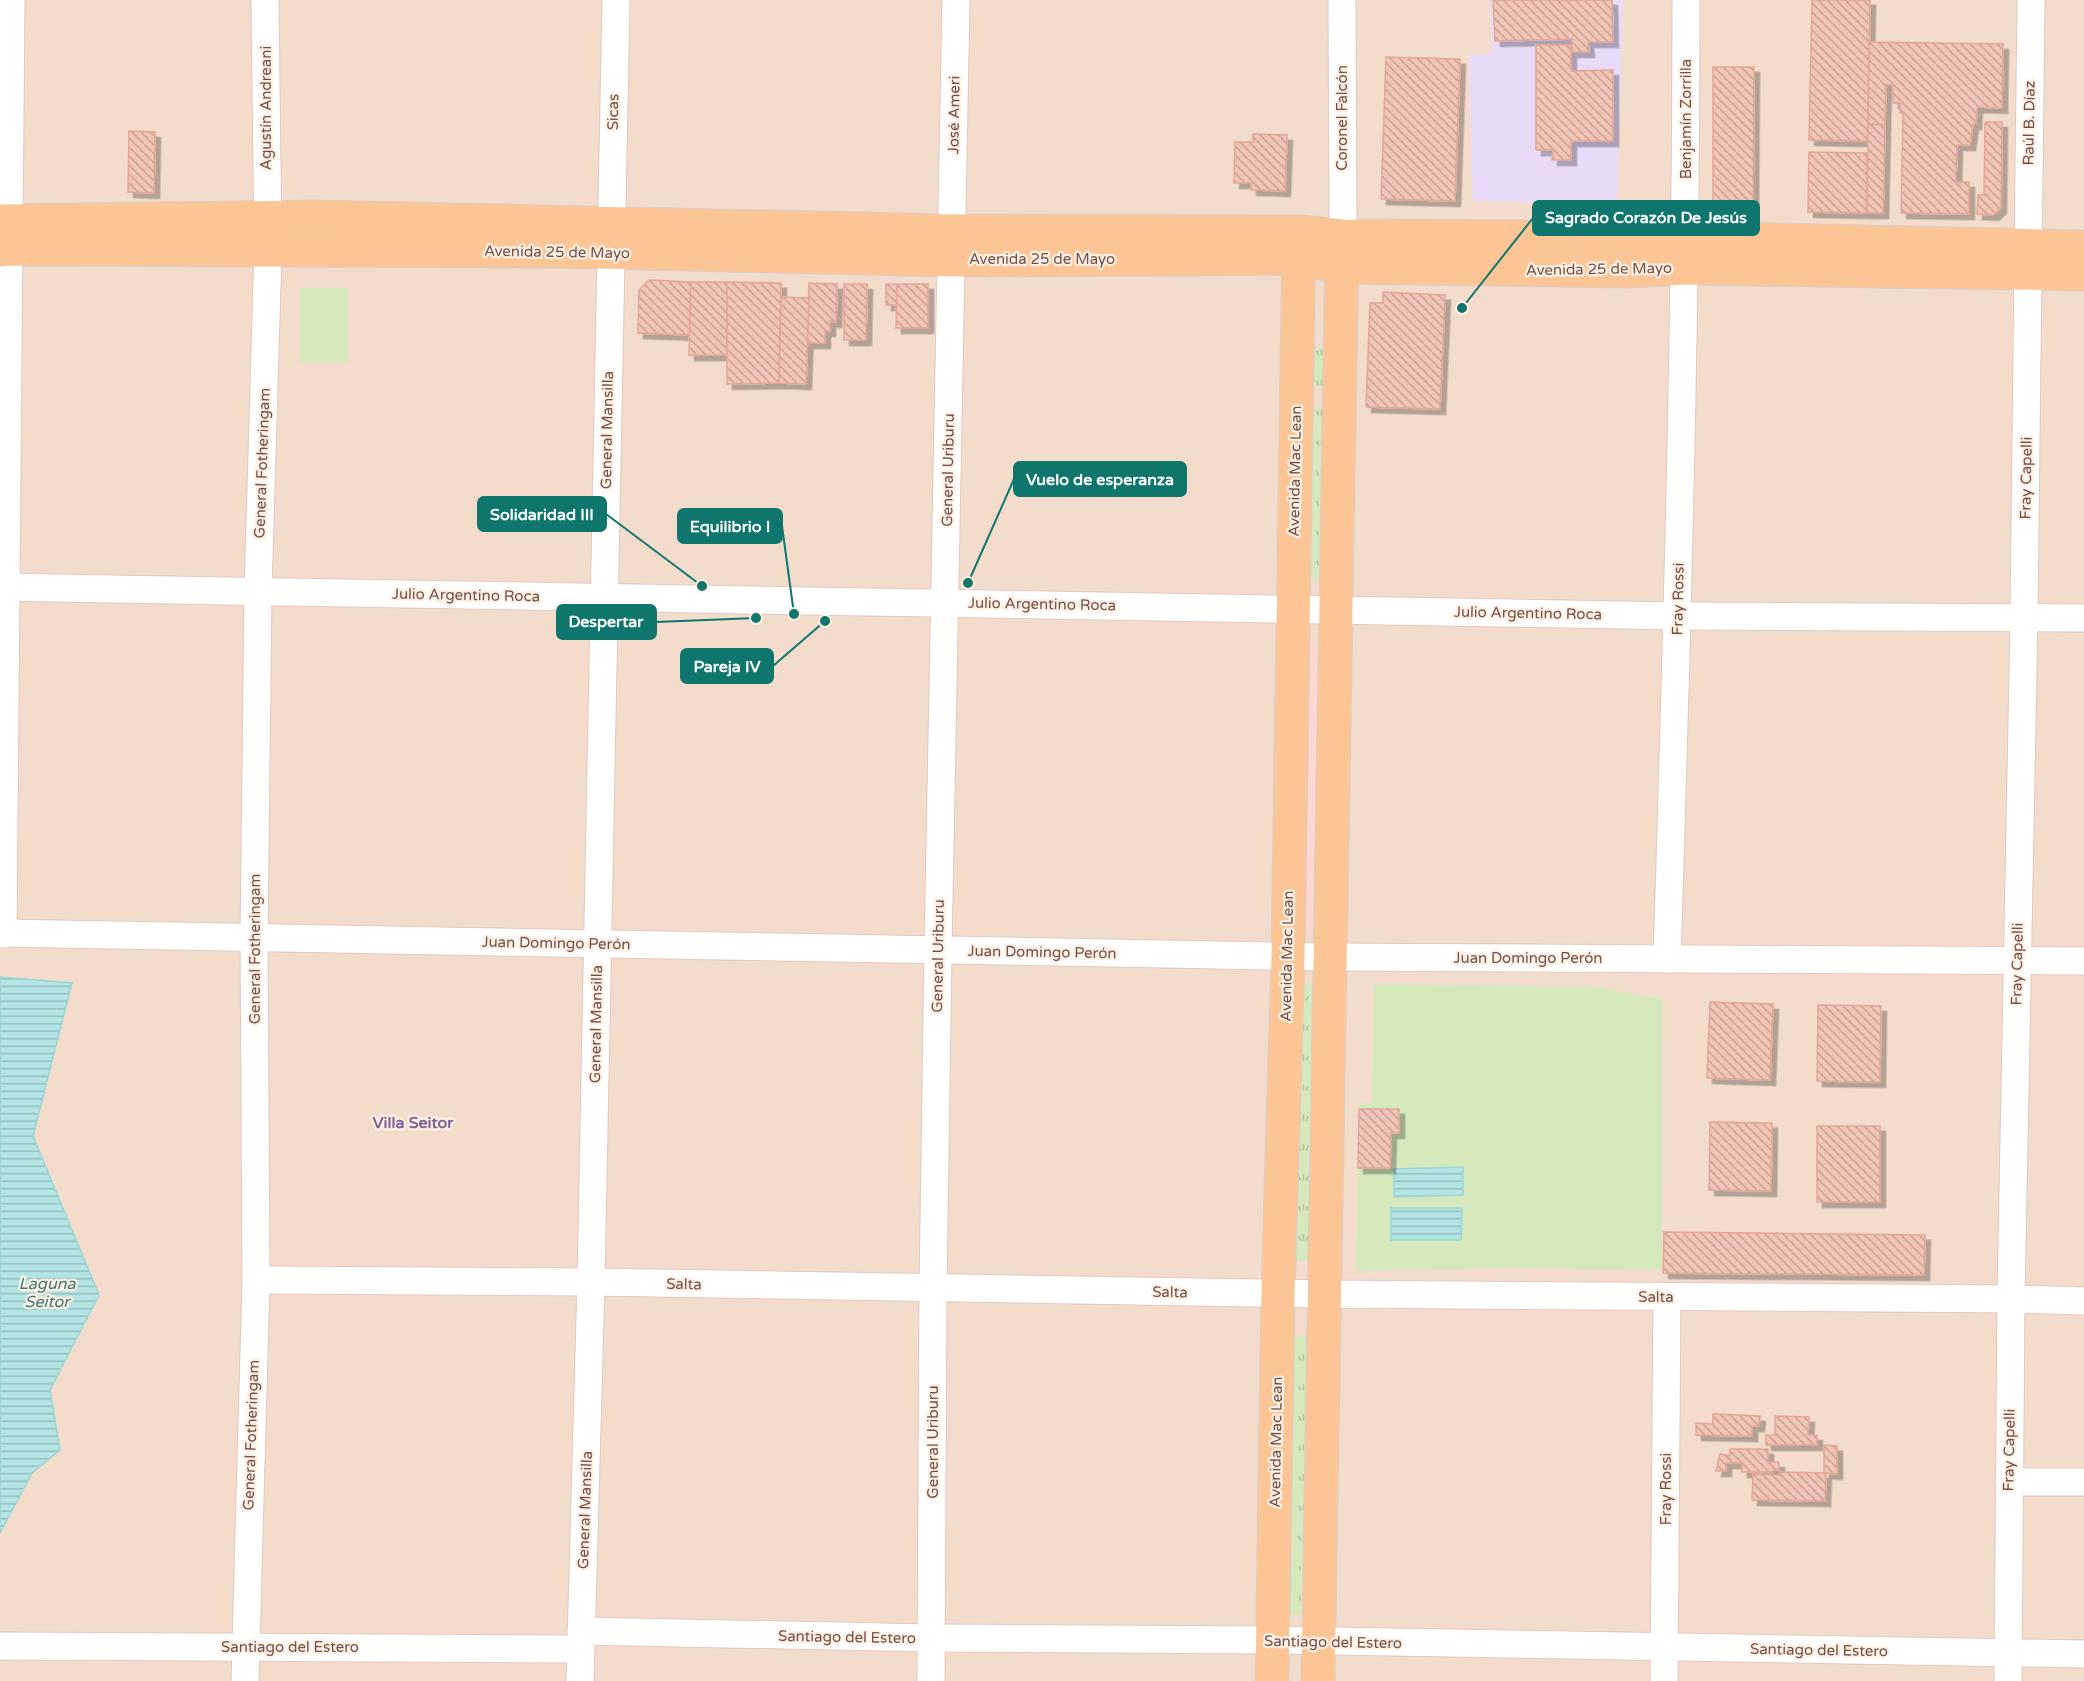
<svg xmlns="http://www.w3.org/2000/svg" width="2084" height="1681" font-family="'Varela Round',sans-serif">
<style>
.residential{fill:#f4dccd}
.commercial{fill:#fdd7d1}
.education{fill:#e9dbf8}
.grass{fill:url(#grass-tufts)}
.park{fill:#d6e9bd}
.water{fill:url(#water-rules);stroke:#99d7d6;stroke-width:1.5}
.building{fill:url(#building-back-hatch);stroke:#e4a796;stroke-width:1.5;filter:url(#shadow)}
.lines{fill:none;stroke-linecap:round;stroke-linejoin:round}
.minor-casing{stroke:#e2c8be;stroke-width:29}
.major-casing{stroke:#d8cecb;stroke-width:35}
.minor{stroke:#fff;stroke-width:27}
.major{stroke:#fcc595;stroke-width:33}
.labels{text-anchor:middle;stroke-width:4.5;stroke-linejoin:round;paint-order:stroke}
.street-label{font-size:15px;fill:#724f47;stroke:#fff0e4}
.neighbourhood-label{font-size:16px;font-weight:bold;fill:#7c6296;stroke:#fff0e4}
.water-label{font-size:16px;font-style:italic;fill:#3b7878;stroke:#fff0e4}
.leader{fill:none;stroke:#0f766e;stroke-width:2}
.callout-dot{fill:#0f766e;stroke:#fff0e4;stroke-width:2}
.callout{fill:#0f766e;stroke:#0f766e;stroke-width:2}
.callout-label{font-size:16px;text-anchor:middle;font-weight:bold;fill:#fff}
</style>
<defs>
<pattern id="grass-tufts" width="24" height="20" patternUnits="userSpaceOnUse" patternTransform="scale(1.5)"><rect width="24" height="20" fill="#d6e9bd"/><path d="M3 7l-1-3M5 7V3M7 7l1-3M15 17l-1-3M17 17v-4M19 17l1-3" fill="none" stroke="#b2bf9b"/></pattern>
<pattern id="water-rules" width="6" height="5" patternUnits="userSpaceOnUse" patternTransform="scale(1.5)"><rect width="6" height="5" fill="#b3e5e4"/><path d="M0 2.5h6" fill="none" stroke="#96bcbb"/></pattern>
<pattern id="building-back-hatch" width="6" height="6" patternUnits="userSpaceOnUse" patternTransform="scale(1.5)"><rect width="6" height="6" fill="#f2c4b6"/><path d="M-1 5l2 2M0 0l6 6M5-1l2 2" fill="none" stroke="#c8a296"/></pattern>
<filter id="shadow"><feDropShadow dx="5.5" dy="5.5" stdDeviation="0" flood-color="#0004"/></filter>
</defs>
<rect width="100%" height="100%" fill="#fcecde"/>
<rect class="residential" x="0" y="0" width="2084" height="1681"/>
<polygon class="commercial" points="1302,646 1328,646 1323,930 1297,929"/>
<polygon class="education" points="1491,0 1623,0 1617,204 1473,201 1469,55 1492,54"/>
<g class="grass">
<polygon points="1323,348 1330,354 1329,380 1321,386 1309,386 1311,349"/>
<polygon points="1309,408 1323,408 1321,580 1306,578"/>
<polygon points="1295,984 1319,984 1316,1262 1292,1261"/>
<polygon points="1288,1336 1312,1336 1309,1614 1285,1614"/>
</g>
<g class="park">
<rect x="300" y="288" width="48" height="74"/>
<polygon points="1374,984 1588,986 1663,999 1662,1270 1510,1268 1356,1271 1359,1103 1372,1103"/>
</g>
<g class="water">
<polygon points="0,977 72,983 33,1136 99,1295 50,1390 60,1450 32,1473 0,1533"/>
<polygon points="1463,1167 1463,1195 1394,1197 1394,1169"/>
<polygon points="1391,1208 1462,1208 1461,1240 1391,1240"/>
</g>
<g class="building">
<polygon points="1493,0 1612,0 1613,42 1588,42 1589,52 1572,52 1572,39 1495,41"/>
<polygon points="1812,0 1870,0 1868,141 1809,140"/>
<polygon points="1869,42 2003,44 2002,108 1977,107 1976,124 1973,124 1970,145 1957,145 1956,182 1969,182 1969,214 1901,213 1903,113 1900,113 1900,103 1893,103 1893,85 1886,85 1885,125 1868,124"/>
<polygon points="1536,45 1571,45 1571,71 1613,70 1613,141 1571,141 1571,160 1552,160 1553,150 1536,150"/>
<polygon points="1386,57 1460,59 1455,201 1381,199"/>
<polygon points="1713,67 1754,67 1753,212 1713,211"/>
<polygon points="1985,122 2002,122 2001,208 1993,215 1977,214 1978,195 1984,195"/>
<polygon points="1868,124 1885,125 1883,213 1867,213"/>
<polygon points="129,131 155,132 154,193 128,192"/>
<polygon points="1253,134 1287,135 1285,191 1251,190 1251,183 1234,183 1235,142 1253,142"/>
<polygon points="1809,152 1867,153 1867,213 1808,212"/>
<polygon points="649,280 691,282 690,335 638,333 639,290"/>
<polygon points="691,282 727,282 727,355 689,355"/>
<polygon points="727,282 781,283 779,383 727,384"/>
<polygon points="809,283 837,284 836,322 830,321 830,331 825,331 825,343 807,343"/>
<polygon points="844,284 867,284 866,340 844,340"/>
<rect x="886" y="284" width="11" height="21"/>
<polygon points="897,284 928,284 928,328 896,328"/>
<polygon points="1383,292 1445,295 1440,409 1366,407 1370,303 1383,303"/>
<polygon points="781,297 809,298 806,384 779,383"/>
<polygon points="1710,1002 1773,1004 1770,1080 1707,1078"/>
<polygon points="1818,1005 1881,1006 1880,1082 1817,1081"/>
<polygon points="1359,1109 1399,1109 1399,1133 1391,1133 1390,1168 1358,1168"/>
<polygon points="1710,1122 1772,1123 1771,1191 1709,1190"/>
<rect x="1817" y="1126" width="63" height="76"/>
<polygon points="1664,1232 1925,1235 1924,1275 1663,1273"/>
<polygon points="1713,1414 1760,1416 1759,1426 1752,1426 1752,1436 1696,1435 1696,1423 1713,1424"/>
<polygon points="1775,1416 1809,1417 1808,1435 1817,1435 1817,1445 1766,1445 1766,1435 1775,1435"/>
<polygon points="1824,1445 1837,1446 1837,1474 1824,1473"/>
<polygon points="1730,1449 1768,1449 1768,1462 1779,1462 1779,1470 1773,1470 1773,1472 1742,1472 1742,1463 1726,1463 1726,1471 1716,1471 1720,1454 1730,1456"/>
<polygon points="1780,1472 1826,1473 1825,1501 1752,1500 1753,1474 1780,1475"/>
</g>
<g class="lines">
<defs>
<g id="minor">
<polyline points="1342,0 1343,236"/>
<polyline points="0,587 1678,616 2084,618"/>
<polyline points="0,933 1331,957 2084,961"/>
<path d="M 3,934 C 5,622 11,311 11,0"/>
<path d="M 1667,959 C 1677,639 1686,320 1686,0"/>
<polyline points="256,1280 591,1282 1324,1294 2011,1299 2084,1301"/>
<polyline points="2009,1482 2084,1482"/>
<polyline points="581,1631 932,1638 1273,1640 2084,1654"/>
<polyline points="0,1646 580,1649"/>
<polyline points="245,1681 256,1280 254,938 258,591 268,250 265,0"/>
<polyline points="580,1681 591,1282 616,0"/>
<polyline points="931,1681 933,1289 938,950 956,0"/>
<polyline points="1664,1681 1667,1297"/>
<polyline points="2008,1681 2011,1299 2024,617 2031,0"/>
</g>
<g id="major">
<polyline points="0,221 312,217 952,231 1299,232 1343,236 1686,238 2084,247"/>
<polyline points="0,250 11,249 554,251 952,260 1298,258 1342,267 1629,271 1685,268 2084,274"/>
<polyline points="1272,1681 1278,1293 1288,956 1299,237"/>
<polyline points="1318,1681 1342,246"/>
</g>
</defs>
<use href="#minor" class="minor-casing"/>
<use href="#major" class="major-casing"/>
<use href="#minor" class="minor"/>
<use href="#major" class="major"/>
</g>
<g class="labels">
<g class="street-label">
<text transform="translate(266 108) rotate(-90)" y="5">Agustín Andreani</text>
<text transform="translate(613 112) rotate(-89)" y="5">Sicas</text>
<text transform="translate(954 115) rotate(-89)" y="5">José Ameri</text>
<text transform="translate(1342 118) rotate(-90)" y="5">Coronel Falcón</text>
<text transform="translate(1686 119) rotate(-90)" y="5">Benjamín Zorrilla</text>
<text transform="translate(2029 123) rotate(-89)" y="5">Raúl B. Díaz</text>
<text transform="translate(557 252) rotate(1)" y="5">Avenida 25 de Mayo</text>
<text x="1042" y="264">Avenida 25 de Mayo</text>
<text transform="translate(1599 269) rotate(-1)" y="5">Avenida 25 de Mayo</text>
<text transform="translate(607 430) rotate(-89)" y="5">General Mansilla</text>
<text transform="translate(262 463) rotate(-88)" y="5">General Fotheringam</text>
<text transform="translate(948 470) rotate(-89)" y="5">General Uriburu</text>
<text transform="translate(1295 471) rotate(-89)" y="5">Avenida Mac Lean</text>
<text transform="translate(2026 478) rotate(-89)" y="5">Fray Capelli</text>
<text transform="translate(466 595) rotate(1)" y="5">Julio Argentino Roca</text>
<text transform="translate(1678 599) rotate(-89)" y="5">Fray Rossi</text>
<text transform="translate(1042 604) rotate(1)" y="5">Julio Argentino Roca</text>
<text transform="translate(1528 613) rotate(1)" y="5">Julio Argentino Roca</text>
<text transform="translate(556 943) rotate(1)" y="5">Juan Domingo Perón</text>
<text transform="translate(255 949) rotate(-90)" y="5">General Fotheringam</text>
<text transform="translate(1042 952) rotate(1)" y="5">Juan Domingo Perón</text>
<text transform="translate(938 956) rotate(-89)" y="5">General Uriburu</text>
<text transform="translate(1287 956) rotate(-89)" y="5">Avenida Mac Lean</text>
<text x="1528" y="963">Juan Domingo Perón</text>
<text transform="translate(2017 964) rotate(-89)" y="5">Fray Capelli</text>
<text transform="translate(596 1024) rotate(-89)" y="5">General Mansilla</text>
<text transform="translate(684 1284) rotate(1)" y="5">Salta</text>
<text transform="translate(1170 1292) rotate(1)" y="5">Salta</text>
<text x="1656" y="1302">Salta</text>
<text transform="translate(251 1435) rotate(-88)" y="5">General Fotheringam</text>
<text transform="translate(933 1442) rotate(-90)" y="5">General Uriburu</text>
<text transform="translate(1276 1442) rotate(-89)" y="5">Avenida Mac Lean</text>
<text transform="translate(2009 1450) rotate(-89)" y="5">Fray Capelli</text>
<text transform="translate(1666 1489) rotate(-90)" y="5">Fray Rossi</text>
<text transform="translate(585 1510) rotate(-88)" y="5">General Mansilla</text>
<text transform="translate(847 1637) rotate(1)" y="5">Santiago del Estero</text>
<text transform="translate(1333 1642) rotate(1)" y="5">Santiago del Estero</text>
<text x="290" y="1652">Santiago del Estero</text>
<text transform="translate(1819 1650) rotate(1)" y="5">Santiago del Estero</text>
</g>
<g class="neighbourhood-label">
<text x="413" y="1128">Villa Seitor</text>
</g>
<g class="water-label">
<text x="47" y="1289">Laguna<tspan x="47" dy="18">Seitor</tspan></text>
</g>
</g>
<path class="leader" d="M1462 308L1533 218M968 583L1014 479M702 586L606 514M794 614L782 526M756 618L656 622M825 621L773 666"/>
<g class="callout-dot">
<circle cx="1462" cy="308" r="6"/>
<circle cx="968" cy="583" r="6"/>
<circle cx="702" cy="586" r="6"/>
<circle cx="794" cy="614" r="6"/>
<circle cx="756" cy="618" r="6"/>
<circle cx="825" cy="621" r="6"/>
</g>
<g class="callout">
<rect x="1533" y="201" width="226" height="34" rx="6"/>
<rect x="1014" y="462" width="172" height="34" rx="6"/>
<rect x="478" y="497" width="128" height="34" rx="6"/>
<rect x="678" y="509" width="104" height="34" rx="6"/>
<rect x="557" y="605" width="99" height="34" rx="6"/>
<rect x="681" y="649" width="92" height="34" rx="6"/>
</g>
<g class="callout-label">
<text x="1646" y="223">Sagrado Corazón De Jesús</text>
<text x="1100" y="485">Vuelo de esperanza</text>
<text x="542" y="520">Solidaridad III</text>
<text x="730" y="532">Equilibrio I</text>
<text x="606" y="627">Despertar</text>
<text x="727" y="672">Pareja IV</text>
</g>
</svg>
